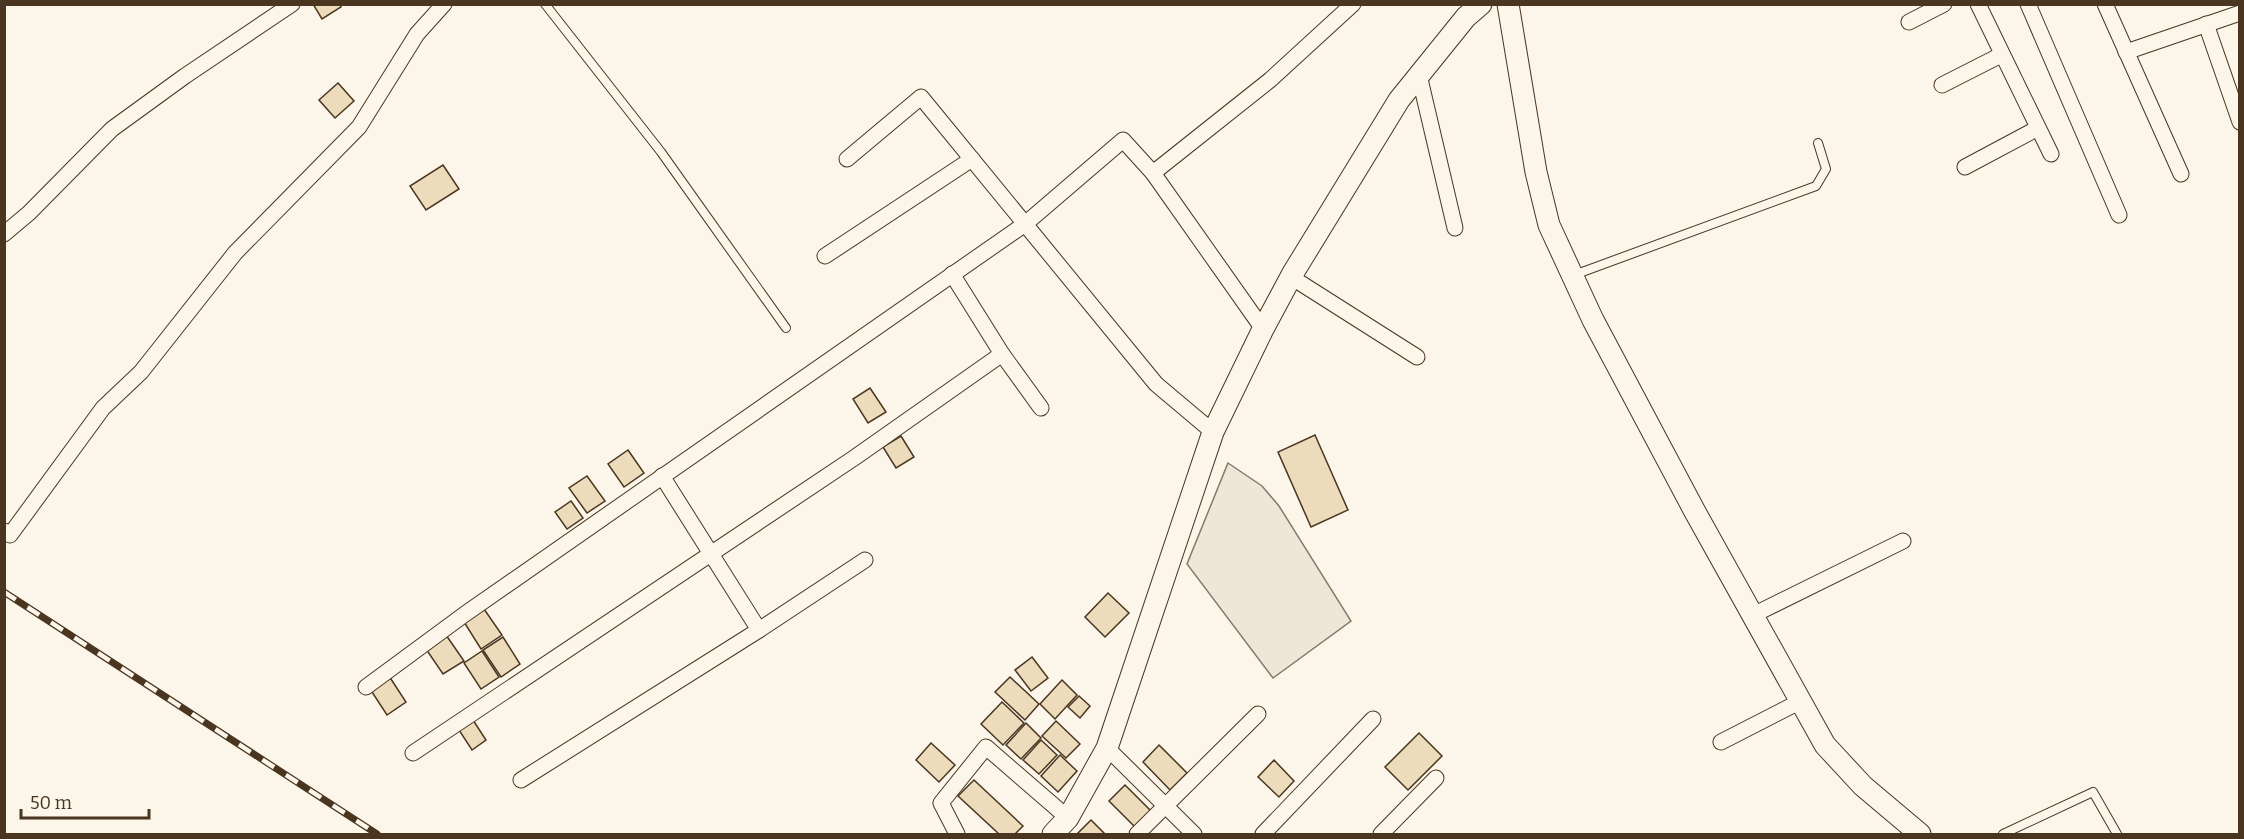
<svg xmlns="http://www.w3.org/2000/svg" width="2244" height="839" font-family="Bitter,serif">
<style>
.green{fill:#ede6d9;stroke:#887966;stroke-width:1.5}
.building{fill:#ecdcbc;stroke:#4a3520;stroke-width:1.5}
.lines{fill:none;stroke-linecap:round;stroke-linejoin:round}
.lane-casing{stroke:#4a3520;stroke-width:10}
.street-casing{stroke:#4a3520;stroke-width:17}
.secondary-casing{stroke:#4a3520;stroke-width:23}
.lane{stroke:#fbf6e9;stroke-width:8}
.street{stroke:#fbf6e9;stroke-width:15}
.secondary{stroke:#fbf6e9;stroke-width:21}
.rail-casing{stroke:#4a3520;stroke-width:7}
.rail{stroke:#fbf6e9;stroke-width:4.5;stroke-dasharray:14;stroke-linecap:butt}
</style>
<rect width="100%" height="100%" fill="#fbf6e9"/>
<polygon class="green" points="1228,463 1262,486 1279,506 1351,621 1273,678 1187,564"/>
<g class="building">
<polygon points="313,4 340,4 341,7 322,19"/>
<polygon points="338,83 354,101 335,118 319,100"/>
<polygon points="443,165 459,189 426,210 410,186"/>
<polygon points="870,388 886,412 868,423 853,399"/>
<polygon points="1315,435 1348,510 1311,527 1278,452"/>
<polygon points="901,436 914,457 896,468 883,447"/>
<polygon points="628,450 644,473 624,487 608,464"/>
<polygon points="587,476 605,501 587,513 569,488"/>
<polygon points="571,501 583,518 567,529 555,512"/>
<polygon points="1108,593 1129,613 1105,637 1085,617"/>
<polygon points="484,609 502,635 481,649 464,622"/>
<polygon points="446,635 464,661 443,674 426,649"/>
<polygon points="503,637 520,664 501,677 483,650"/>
<polygon points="482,651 499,677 481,689 464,663"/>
<polygon points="1032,657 1048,678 1031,691 1015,670"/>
<polygon points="389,676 406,702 387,715 370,689"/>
<polygon points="1010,677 1039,704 1025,720 995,692"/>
<polygon points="1062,680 1077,695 1055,719 1040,704"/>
<polygon points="1079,696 1090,706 1080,718 1068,707"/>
<polygon points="1002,702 1024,723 1003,745 981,724"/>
<polygon points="473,720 486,740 472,750 459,730"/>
<polygon points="1056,721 1080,744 1066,758 1042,736"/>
<polygon points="1026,723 1041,738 1021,759 1006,745"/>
<polygon points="1419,733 1442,756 1408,790 1385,767"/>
<polygon points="1041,740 1057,755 1039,774 1023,760"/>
<polygon points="931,743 955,765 939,782 916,760"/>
<polygon points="1159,745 1187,773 1170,790 1143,762"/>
<polygon points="1060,755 1077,771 1058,792 1041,776"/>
<polygon points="1274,760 1294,781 1279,797 1258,777"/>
<polygon points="974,780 1023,826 1015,834 999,834 958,796"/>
<polygon points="1125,785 1151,811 1135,827 1109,801"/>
<polygon points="1091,820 1105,834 1077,834"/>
</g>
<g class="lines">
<defs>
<g id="lane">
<polyline points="545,4 661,152 786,328"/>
<polyline points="1574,275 1816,186 1826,169 1818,143"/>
<polyline points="2003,834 2093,792 2117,834"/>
</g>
<g id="street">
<polyline points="1978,4 2051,154"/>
<polyline points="2028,4 2119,215"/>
<polyline points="2105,4 2181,174"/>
<polyline points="1909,22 1944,4"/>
<polyline points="2206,24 2240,122"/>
<polyline points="2126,52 2240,13"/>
<polyline points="1419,75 1455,228"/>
<polyline points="1942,85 2001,55"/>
<polyline points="1965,167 2038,128"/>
<polyline points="1153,173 1263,329"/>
<polyline points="4,234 29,213 112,129 185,76 292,4"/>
<polyline points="825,256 972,159"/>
<polyline points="952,274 1002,354 1041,408"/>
<polyline points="1291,277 1417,357"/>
<polyline points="1213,432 1156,384 1025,224 1123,140 1153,173 1270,80 1353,4"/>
<polyline points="4,531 10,535 103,408 141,372 235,253 359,127 417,34 444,4"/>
<polyline points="1753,615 1903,541"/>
<polyline points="759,630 865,560"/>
<polyline points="366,687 465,614 1025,224 921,97 847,159"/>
<polyline points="1721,742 1801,701"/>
<polyline points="1107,748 1194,834"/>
<polyline points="413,753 854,458 1002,354"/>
<polyline points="521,780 759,630 662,476"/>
<polyline points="957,834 941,803 986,747 1068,818"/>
<polyline points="1137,834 1258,714"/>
<polyline points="1263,834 1373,719"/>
<polyline points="1381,834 1436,778"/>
</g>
<g id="secondary">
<polyline points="1508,4 1536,172 1549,225 1593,320 1694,510 1825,745 1863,786 1920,834"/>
<polyline points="1053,834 1068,818 1107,748 1213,432 1263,329 1293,273 1399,100 1466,17 1481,4"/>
</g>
</defs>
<use href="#lane" class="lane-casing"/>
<use href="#street" class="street-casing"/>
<use href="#secondary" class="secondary-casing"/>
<use href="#lane" class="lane"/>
<use href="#street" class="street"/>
<use href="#secondary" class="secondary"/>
<defs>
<polyline id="rail" points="4,592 377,834"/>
</defs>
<use href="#rail" class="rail-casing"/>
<use href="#rail" class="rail"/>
</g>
<rect width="2244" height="839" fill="none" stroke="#4a3520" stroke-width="12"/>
<path d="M21 809v9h128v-9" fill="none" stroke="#4a3520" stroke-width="3"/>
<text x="30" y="809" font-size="18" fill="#4a3520" stroke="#fbf6e9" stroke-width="4.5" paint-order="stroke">50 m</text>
</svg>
